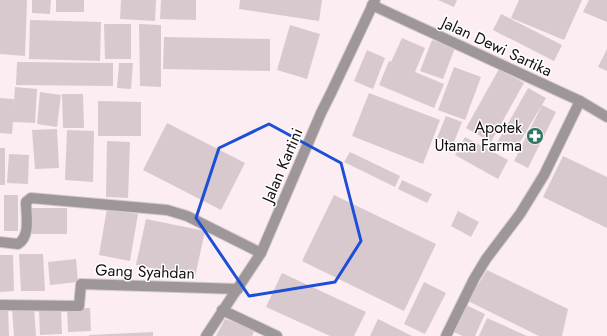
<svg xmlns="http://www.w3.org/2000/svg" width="607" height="336" font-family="Jost,sans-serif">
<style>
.building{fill:#d7c9ce}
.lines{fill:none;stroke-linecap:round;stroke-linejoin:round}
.minor-casing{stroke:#d7cace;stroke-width:12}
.minor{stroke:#9d9799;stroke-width:10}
.marked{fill:none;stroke:#1d4ed8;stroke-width:3;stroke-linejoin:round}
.labels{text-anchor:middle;stroke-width:3;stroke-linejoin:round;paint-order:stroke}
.street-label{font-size:16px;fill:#151112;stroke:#fff}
.poi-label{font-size:16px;fill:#151112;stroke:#fff;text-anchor:end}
</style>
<rect width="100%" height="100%" fill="#fcedf2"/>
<g class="building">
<polygon points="0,0 27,0 25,56 0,54"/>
<polygon points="32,0 51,0 50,14 32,13"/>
<rect x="56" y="0" width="28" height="12"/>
<polygon points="121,0 156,0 155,21 120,19"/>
<polygon points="161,0 196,0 196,20 160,19"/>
<polygon points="240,0 322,0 319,21 239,9"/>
<polygon points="438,0 457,0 454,7"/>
<polygon points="519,0 582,0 564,40 511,18"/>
<polygon points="589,0 607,0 607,22 583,12"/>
<polygon points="501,14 562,45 554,61 493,30"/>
<polygon points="30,20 101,22 100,61 29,59"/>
<polygon points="104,24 131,24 131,59 105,59"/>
<polygon points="139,24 161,25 161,87 140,86"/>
<polygon points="290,25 320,34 307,79 277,70"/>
<polygon points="164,37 270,39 270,71 163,69"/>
<polygon points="402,38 425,48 415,72 444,84 434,108 379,85 389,61 391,62"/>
<polygon points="432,40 455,48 443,79 420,71"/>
<polygon points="607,49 607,71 598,67"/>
<polygon points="367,50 385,58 373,89 354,81"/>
<polygon points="17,62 113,63 113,86 16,85"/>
<polygon points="119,63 133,63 131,89 117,88"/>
<polygon points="454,67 481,77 465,120 438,110"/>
<polygon points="499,69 524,83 491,142 466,128"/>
<polygon points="15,87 37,89 35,123 13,122 12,134 0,133 0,98 14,99 13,115"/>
<polygon points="528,88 546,98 514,152 497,143"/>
<polygon points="40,92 61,95 57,127 37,124"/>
<polygon points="369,93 440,120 423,164 352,136"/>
<polygon points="62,94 83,94 84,128 63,128"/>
<polygon points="98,101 141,102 141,136 98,136"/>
<polygon points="542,105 556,112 528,168 514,161"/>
<polygon points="446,116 462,122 453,144 437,138"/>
<polygon points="167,123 245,163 221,210 143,170"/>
<polygon points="57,129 59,168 35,169 32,130"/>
<polygon points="67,130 94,131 93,182 65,180"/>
<polygon points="465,137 508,160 498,179 455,155"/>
<polygon points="107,141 130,142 128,198 106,197"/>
<rect x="0" y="148" width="5" height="37"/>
<polygon points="350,152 400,176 395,187 344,162"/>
<polygon points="9,154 29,155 28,184 7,183"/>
<polygon points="563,156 607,177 607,228 543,197"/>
<polygon points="402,180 432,194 427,203 398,189"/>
<rect x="4" y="195" width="14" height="36"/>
<polygon points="334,195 436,244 404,311 302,261"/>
<polygon points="32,208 67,208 67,234 31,234"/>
<polygon points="107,209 138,214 130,261 99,255"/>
<polygon points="458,211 479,222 471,237 451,226"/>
<polygon points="146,219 205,231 195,277 136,265"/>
<polygon points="19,254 43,254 45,291 21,291"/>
<polygon points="0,255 13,255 14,291 0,292"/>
<polygon points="76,259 78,282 50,285 48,262"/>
<polygon points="487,270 568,309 562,336 539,336 468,301"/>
<polygon points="282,273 366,312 354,336 330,336 266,307"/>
<polygon points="424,282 446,293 425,334 404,324"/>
<polygon points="464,304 485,314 475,336 463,336 451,331"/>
<polygon points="8,306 9,336 0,336 0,307"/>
<polygon points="34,308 36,336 14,336 12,309"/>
<polygon points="61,308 62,334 40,335 39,309"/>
<polygon points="90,308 91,331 68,332 67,309"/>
<polygon points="487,318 527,336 479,336"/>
<polygon points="225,319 255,330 252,336 216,336"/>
<polygon points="378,319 412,336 370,336"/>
<polygon points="153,332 153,336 89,336 89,335"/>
</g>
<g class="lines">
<defs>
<g id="minor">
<polyline points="372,5 580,101 607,117"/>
<path d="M 0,242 L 18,244 C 31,236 26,215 26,202 L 31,198 L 167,210 L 187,216 L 261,253"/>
<polyline points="0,305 79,306 81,284 238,289"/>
<polyline points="222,310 277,336"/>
<polyline points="206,336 261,253 321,113 331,93 375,0"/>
<polyline points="446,336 474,279 486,259 520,214 544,175 580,101"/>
</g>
</defs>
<use href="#minor" class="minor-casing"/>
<use href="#minor" class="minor"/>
</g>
<path class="marked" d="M 269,124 L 341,163 L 361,241 L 335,282 L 249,296 L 196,218 L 219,148 Z"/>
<defs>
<symbol id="pharmacy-disc" viewBox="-11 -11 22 22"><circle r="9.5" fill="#347665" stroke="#fff"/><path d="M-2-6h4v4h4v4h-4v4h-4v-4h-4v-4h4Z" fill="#fff"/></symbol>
</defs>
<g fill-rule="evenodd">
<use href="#pharmacy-disc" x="525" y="126" width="20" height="20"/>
</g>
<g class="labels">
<g class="street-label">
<text transform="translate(497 46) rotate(25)" y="6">Jalan Dewi Sartika</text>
<text transform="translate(282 165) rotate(-67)" y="6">Jalan Kartini</text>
<text transform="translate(145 271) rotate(2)" y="6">Gang Syahdan</text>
</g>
<g class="poi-label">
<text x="522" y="133">Apotek<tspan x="522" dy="18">Utama Farma</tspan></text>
</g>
</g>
</svg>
